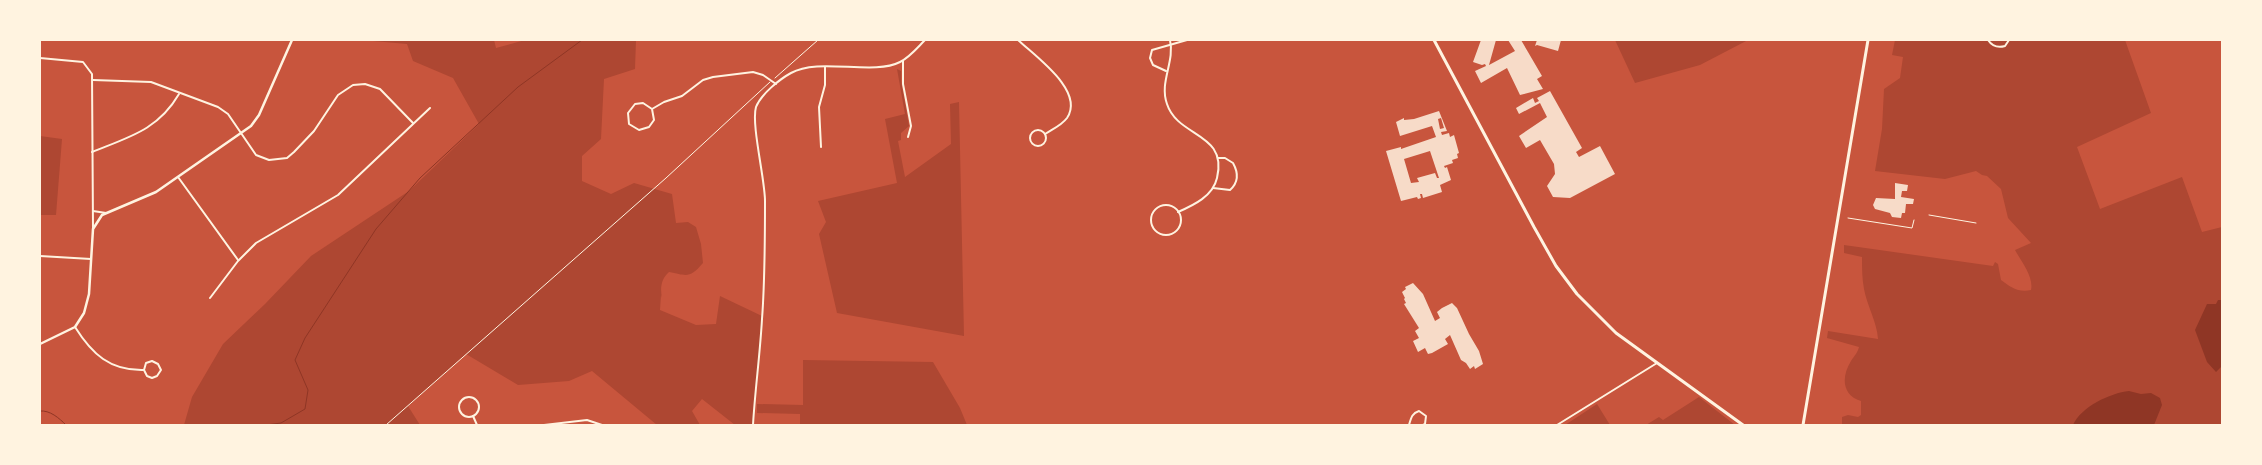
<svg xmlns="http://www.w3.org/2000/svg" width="2262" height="465" font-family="'Libre Baskerville',serif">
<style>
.green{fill:#ae4732}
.water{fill:#8f3625}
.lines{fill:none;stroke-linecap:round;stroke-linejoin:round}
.stream{stroke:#8f3625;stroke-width:1}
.building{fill:#f7dbc8;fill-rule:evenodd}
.path{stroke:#fff3e0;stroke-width:1}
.service{stroke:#fff3e0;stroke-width:1}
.minor{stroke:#fff3e0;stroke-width:2}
.tertiary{stroke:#fff3e0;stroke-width:2.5}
.secondary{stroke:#fff3e0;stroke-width:3}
.primary{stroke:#fff3e0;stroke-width:3}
</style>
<rect width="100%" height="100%" fill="#c8553d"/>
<g class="green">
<path d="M 362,40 L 494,40 L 496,48 L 525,40 L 636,40 L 635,69 L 604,79 L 601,139 L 582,156 L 582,181 L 611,194 L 634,183 L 672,194 L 676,223 L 688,222 L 696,227 L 701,244 L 703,263 C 690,278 688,276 669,272 C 661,279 660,288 662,298 L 661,295 L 660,310 L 696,325 L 716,324 L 720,296 L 762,316 L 753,425 L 735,425 L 702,399 L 692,411 L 700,425 L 657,425 L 592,371 L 569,381 L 518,385 L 466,354 L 408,406 L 420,425 L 184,425 L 192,397 L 223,344 L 265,304 L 311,256 L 409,191 L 479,124 L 453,78 L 413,61 L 407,44 Z"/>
<polygon points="1615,40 1748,40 1700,65 1635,83"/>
<path d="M 1895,40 L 2125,40 L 2151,113 L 2077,147 L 2100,209 L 2182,177 L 2202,232 L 2222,227 L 2222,425 L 1842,425 L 1842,417 L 1848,415 L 1858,417 L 1861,415 L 1861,401 C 1842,395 1841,377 1851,361 C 1854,356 1857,354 1859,347 L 1827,338 L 1828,331 L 1878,339 C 1877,322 1867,306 1864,289 C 1862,279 1862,268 1862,257 L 1844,253 L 1844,245 L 1993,266 L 1995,262 L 1998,264 L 2001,280 C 2010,287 2019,293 2031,290 C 2034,277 2021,261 2015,250 L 2031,243 L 2008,218 L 2001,189 L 1987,176 L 1982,175 L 1976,171 L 1945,179 L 1875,171 L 1882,129 L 1884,89 L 1900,78 L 1903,57 L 1892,55 Z"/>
<polygon points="897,69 901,71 901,81 909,126 901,133 901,140 898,141 905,177 951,144 950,104 959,102 964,336 837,313 819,234 826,222 818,201 897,183 885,119 905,114"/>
<polygon points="40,136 62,139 56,215 40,215"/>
<polygon points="803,360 933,362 960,408 967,425 800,425 800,414 757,413 757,404 803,405"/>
<polygon points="1699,397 1735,425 1646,425 1659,417 1663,420"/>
<polygon points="1597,404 1610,425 1565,425"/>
</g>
<g class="water">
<polygon points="2218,300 2222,300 2222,366 2216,372 2207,362 2195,330 2207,304 2216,304"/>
<path d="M 2129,391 L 2141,394 L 2151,393 L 2160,398 L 2162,405 L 2154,425 L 2073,425 C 2081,407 2110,393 2129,391 Z"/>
</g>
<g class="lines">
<g class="stream">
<path d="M 40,411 C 50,410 59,418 66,425"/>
<polyline points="266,425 281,423 305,409 308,390 295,360 305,338 376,229 420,178 518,87 582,40"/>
</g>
</g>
<g class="building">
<polygon points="1481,40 1496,40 1489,65 1515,51 1508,40 1521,40 1528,52 1527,43 1528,52 1542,76 1537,79 1543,89 1520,95 1507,68 1481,83 1475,71 1486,66 1485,64 1482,65 1473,62"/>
<polygon points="1537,40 1561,40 1558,51 1537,45 1535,46"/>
<polygon points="1550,91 1582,148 1576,152 1579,157 1600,146 1615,174 1570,198 1553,197 1547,186 1555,174 1554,164 1540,140 1526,148 1519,136 1547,117 1540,103 1519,114 1516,108 1533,98 1535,103 1539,101 1537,98"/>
<path d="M 1439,111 L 1447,131 L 1441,132 L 1442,135 L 1449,133 L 1450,137 L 1454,135 L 1459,153 L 1457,154 L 1458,158 L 1452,160 L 1453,163 L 1444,166 L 1445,168 L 1447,167 L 1451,180 L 1440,185 L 1442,192 L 1423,198 L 1422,194 L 1420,194 L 1421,198 L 1418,199 L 1417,197 L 1401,201 L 1386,151 L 1401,147 L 1401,149 L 1436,137 L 1432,126 L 1400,136 L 1396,122 L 1404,118 L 1404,120 L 1414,119 ZM 1441,118 L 1444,128 L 1440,129 L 1438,119 ZM 1430,151 L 1439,178 L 1437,178 L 1435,173 L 1417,178 L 1419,182 L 1411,183 L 1404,159 Z"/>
<polygon points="1895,183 1908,185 1907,191 1902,191 1901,197 1914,199 1913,204 1906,204 1905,213 1902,213 1901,218 1892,217 1890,213 1875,209 1873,205 1876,198 1895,199"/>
<polygon points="1413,283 1423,294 1435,321 1440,318 1437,312 1442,308 1452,303 1457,308 1469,334 1479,351 1483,364 1475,369 1474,366 1470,369 1466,363 1461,360 1450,335 1445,339 1448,344 1432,353 1428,354 1425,348 1418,352 1413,341 1419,338 1415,331 1419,328 1404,304 1406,303 1404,299 1405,298 1402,292 1406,289 1405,287"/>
</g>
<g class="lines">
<g class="path">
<polyline points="775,78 818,40"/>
<polyline points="386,425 666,178 770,82"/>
</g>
<g class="service">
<polyline points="1929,215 1976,223"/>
<polyline points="1848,218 1912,228 1914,220"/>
</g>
<g class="minor">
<path d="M 1018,40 C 1036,57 1085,91 1067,118 C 1062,125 1053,129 1045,134"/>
<path d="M 1170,40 C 1175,62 1159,82 1167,104 C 1178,138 1228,132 1217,178 C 1213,196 1194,205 1178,212"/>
<path d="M 1988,40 C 1992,46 1998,48 2005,46 L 2009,40"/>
<polyline points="40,58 83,62 92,74 93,228"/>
<polyline points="903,61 903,84 911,126 908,137"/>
<polyline points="1166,71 1153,65 1150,58 1152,50 1187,40"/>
<polyline points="93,80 151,82 218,107 228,114 256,155 269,160 287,158 294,152 314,131 338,95 353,85 365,84 380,89 413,123"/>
<polyline points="652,109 654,120 649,127 639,130 629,124 628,113 635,104 643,103 652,109 664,102 682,96 703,80 713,77 753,72 763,75 776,84"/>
<circle cx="1038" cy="138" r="8"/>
<polyline points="821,147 819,107 825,85 825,67"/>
<path d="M 92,152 C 129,137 158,130 179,94"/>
<polyline points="178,177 238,260"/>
<path d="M 1213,188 L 1230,190 C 1239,182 1238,172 1233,163 L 1225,158 L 1218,158"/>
<circle cx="1166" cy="220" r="15"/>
<polyline points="93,211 106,213"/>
<polyline points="40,256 91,259"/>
<polyline points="210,298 238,261 256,243 338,195 430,108"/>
<path d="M 75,327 C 92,354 110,371 144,370 L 147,376 L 152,378 L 157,376 L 161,370 L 158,364 L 152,361 L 146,363 L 144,370"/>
<circle cx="469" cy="407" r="10"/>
<polyline points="473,416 477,425"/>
<polyline points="544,425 587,420 602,425"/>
<path d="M 753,425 C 755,390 760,355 762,319 C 765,280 765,240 765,201 C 765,179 751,124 756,107 C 761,94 780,79 791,73 C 819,57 873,76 900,62 C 910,57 917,48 925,40"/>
<path d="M 1409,425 C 1411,418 1412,413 1419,411 L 1426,416 L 1425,424 L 1423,425"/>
<polyline points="1557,425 1657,363"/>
</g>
<polyline class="tertiary" points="40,344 75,327 84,313 89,294 93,229 102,215 156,192 251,126 259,115 292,40"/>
<polyline class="secondary" points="1434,40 1534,227 1556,266 1577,294 1616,333 1743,425"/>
<polyline class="primary" points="1803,425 1868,40"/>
</g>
<rect width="2262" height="465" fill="none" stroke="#fff3e0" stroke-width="82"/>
</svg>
